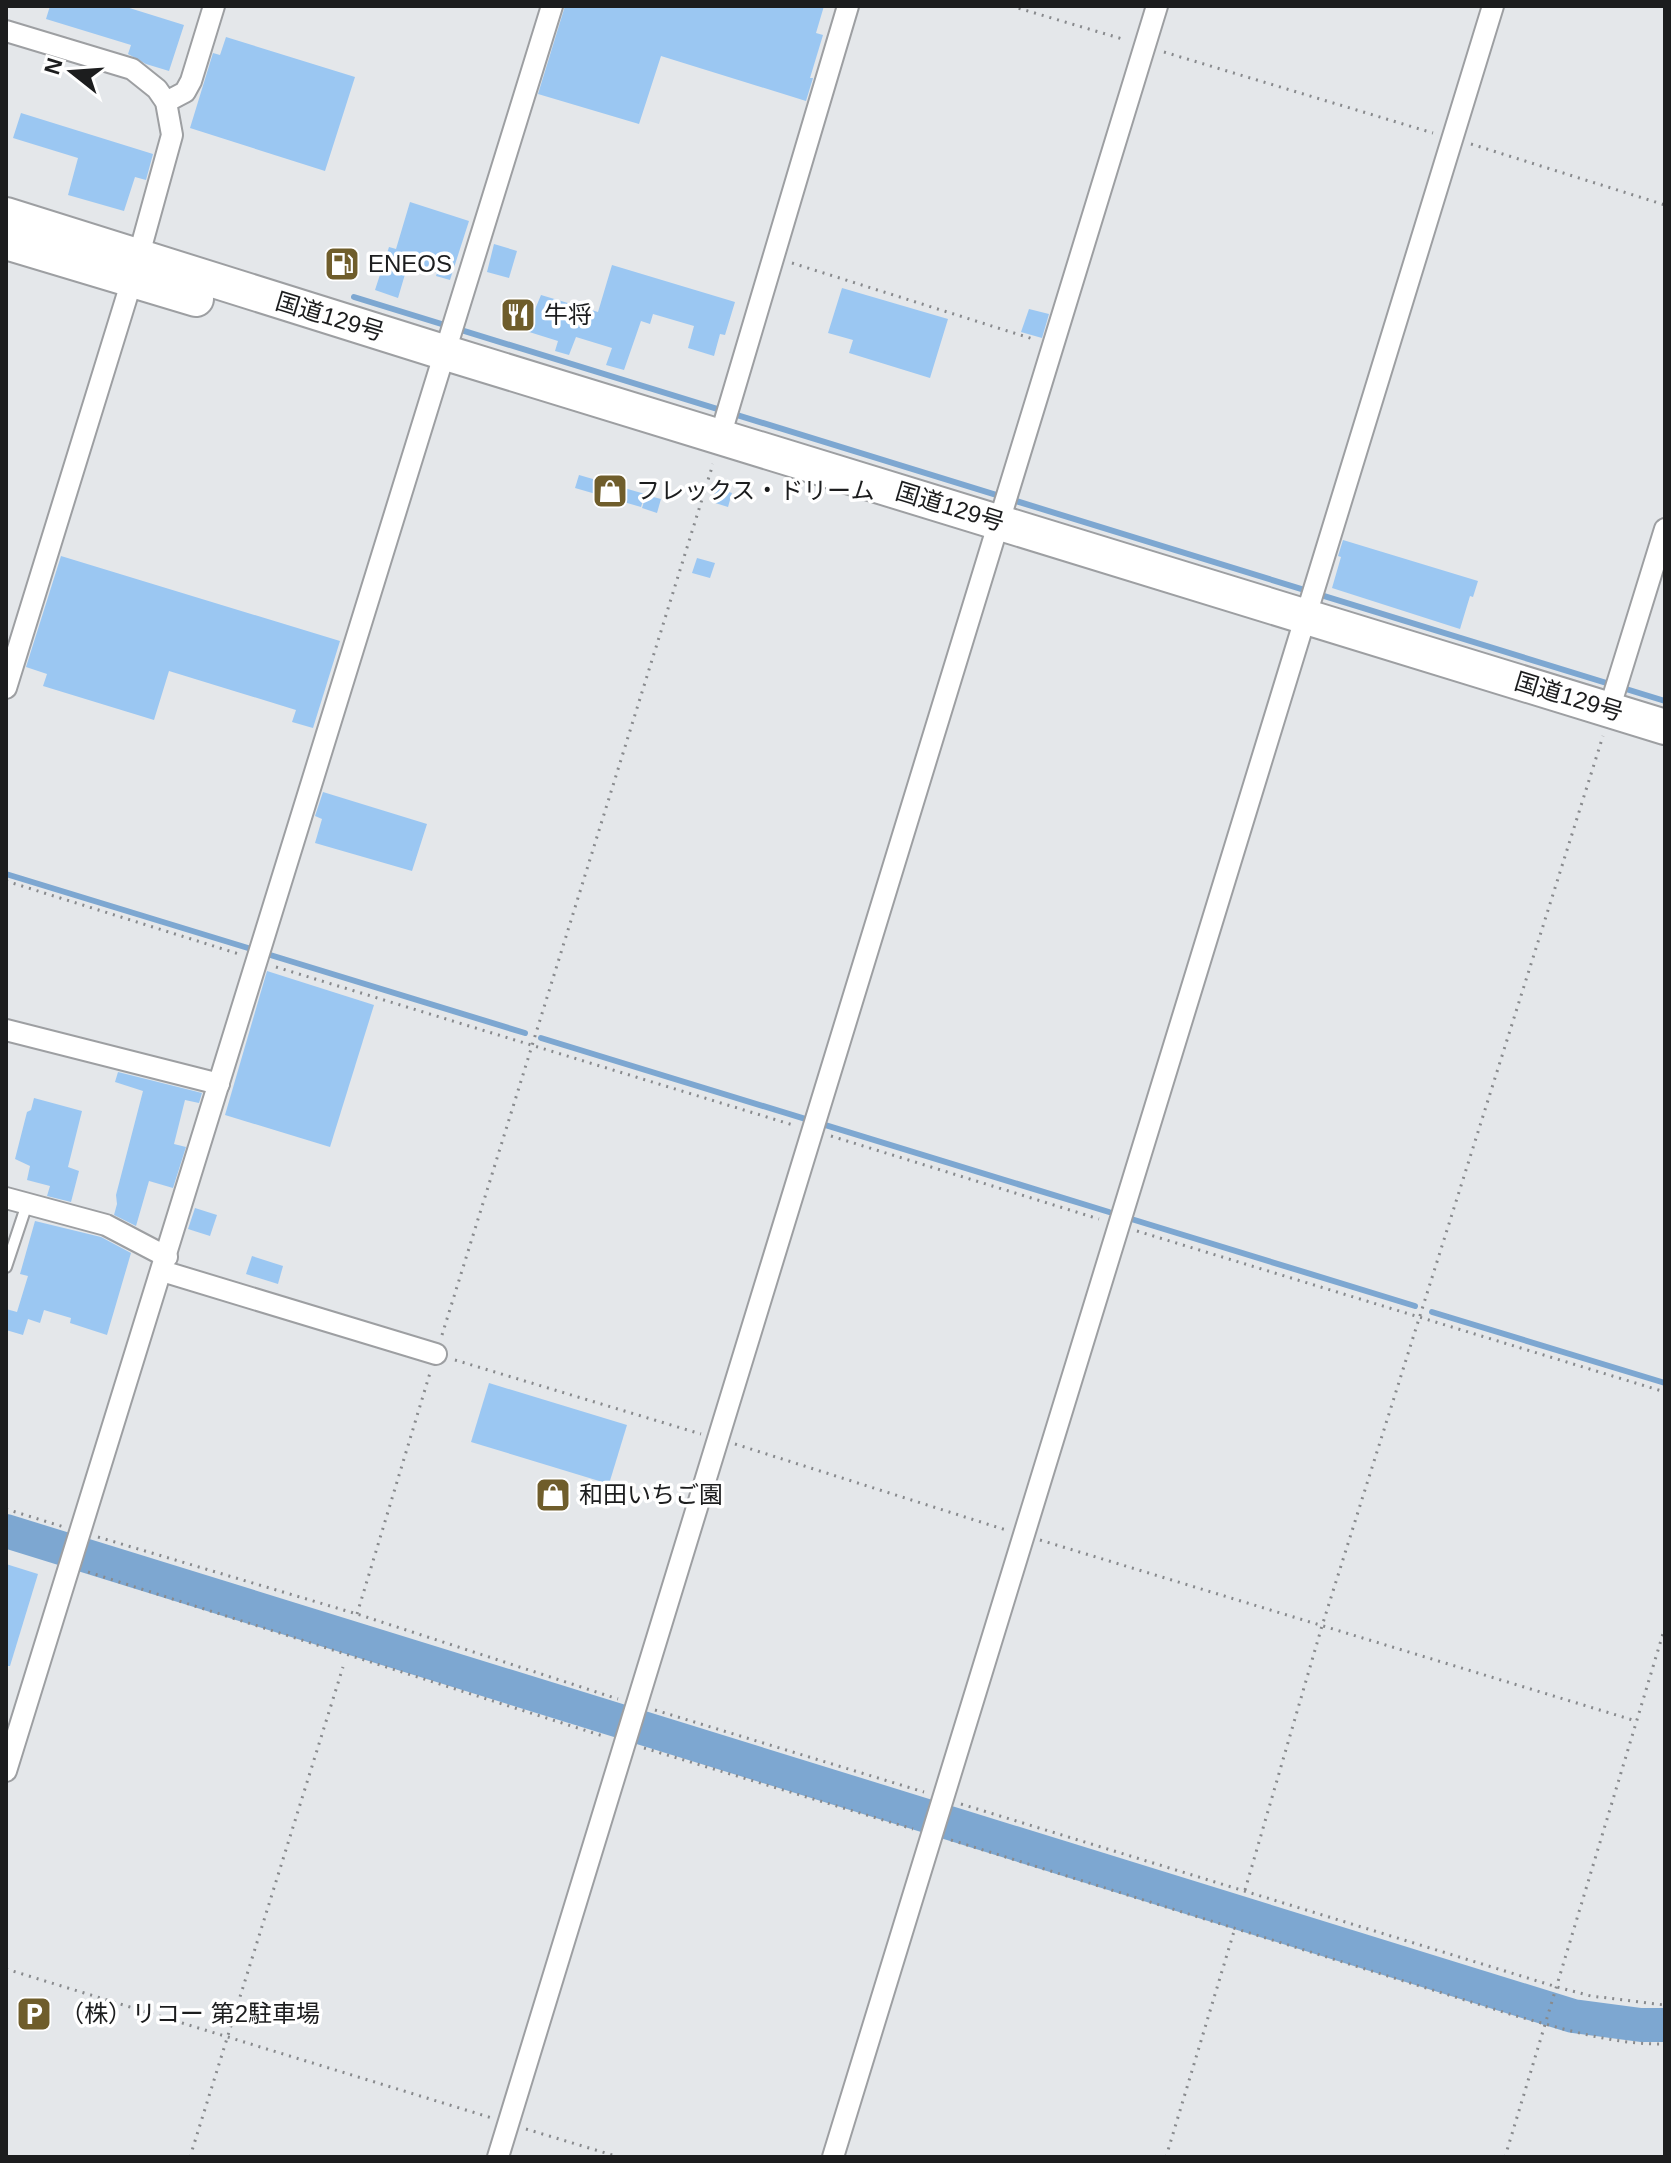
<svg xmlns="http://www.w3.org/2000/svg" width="1671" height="2163" font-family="Helvetica,'Noto Sans JP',sans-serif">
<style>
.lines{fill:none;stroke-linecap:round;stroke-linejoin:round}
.stream{stroke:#7da7d1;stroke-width:6}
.river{stroke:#7da7d1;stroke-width:34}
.building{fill:#9bc7f2}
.service-casing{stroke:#9d9fa2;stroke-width:14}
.minor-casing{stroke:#9d9fa2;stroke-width:24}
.trunk-casing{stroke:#9d9fa2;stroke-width:38}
.path{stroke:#888a8d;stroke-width:3;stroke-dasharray:2 6;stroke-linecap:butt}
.service{stroke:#fff;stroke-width:10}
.minor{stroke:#fff;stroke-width:20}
.trunk{stroke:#fff;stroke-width:34}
.labels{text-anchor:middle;stroke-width:7;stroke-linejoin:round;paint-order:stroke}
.poi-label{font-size:24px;fill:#1c1d1e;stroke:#fff;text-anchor:start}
.street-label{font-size:24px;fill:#1c1d1e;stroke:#fff}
</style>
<rect width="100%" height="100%" fill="#e4e7ea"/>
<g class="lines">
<g class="stream">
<polyline points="354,297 1665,701"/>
<polyline points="6,874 248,948"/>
<polyline points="267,954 525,1033"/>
<polyline points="541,1038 1109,1212"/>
<polyline points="1128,1218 1415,1306"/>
<polyline points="1432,1312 1665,1383"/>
</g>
<polyline class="river" points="6,1531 1573,2016 1641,2025 1665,2025"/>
</g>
<g class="building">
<polygon points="50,6 123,6 184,25 169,71 146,64 128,54 131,45 46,19"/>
<polygon points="565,6 824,6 816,33 823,35 810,78 813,78 806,101 661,56 639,124 538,94"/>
<polygon points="226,37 355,77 325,171 190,128 213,53 220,55"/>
<polygon points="21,113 153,154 146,180 135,177 124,211 68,195 78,158 13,138"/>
<polygon points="410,202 469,221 450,280 436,276 437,273 408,264 398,298 375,290 389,247 396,249"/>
<polygon points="494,244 517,251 509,278 487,272"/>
<polygon points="612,265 735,302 725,335 720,334 714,356 688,348 694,326 653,314 650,324 641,321 624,370 606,365 612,348 576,337 569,355 555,351 558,341 526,331 541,295 598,312"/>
<polygon points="842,288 948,319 930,378 849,353 853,340 828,333"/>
<polygon points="1029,309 1049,314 1042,338 1021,332"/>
<polygon points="579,475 645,494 641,507 575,488"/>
<polygon points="716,488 732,493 728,507 712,502"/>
<polygon points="646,495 661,499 657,513 642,508"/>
<polygon points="1343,540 1478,581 1473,597 1470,596 1460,629 1332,588 1341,557 1338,556"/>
<polygon points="61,556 340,641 313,728 292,722 296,710 169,671 154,720 43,686 47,674 26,667"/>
<polygon points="697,558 715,563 710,578 692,573"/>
<polygon points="323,792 427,824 412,871 315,843 322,819 315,816"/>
<polygon points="267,971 374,1005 330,1147 225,1115"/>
<polygon points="118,1072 202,1093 199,1103 185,1100 174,1144 186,1147 173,1188 149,1181 136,1226 114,1215 117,1204 116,1195 143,1091 115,1082"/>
<polygon points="34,1098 82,1111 68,1167 79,1171 71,1202 47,1196 50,1186 27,1180 30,1166 15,1159 27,1112 31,1110"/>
<polygon points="195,1208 217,1215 210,1236 188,1229"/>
<polygon points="35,1221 101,1237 131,1253 107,1335 70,1323 71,1318 44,1310 40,1323 28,1319 23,1335 6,1330 6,1309 17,1312 28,1276 20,1274"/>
<polygon points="252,1256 283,1266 278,1284 246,1274"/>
<polygon points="489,1383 627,1425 609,1484 471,1442"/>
<polygon points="6,1564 38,1574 10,1666 6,1666"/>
</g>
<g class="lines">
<defs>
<polyline id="service" points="6,1267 27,1204"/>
<g id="minor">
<polyline points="6,31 132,69 157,89 166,102 172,135 132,280 6,688"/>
<polyline points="166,102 185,92 191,81 214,6"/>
<polyline points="720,437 848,6"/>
<polyline points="1609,710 1665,529"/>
<polyline points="6,1030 219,1084"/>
<polyline points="6,1198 106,1225 167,1257"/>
<polyline points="162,1271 436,1354"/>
<polyline points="6,1771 552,6"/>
<polyline points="498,2157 1157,6"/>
<polyline points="833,2157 1493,6"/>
</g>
<g id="trunk">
<polyline points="6,215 443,352 1665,727"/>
<polyline points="6,242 196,299"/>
</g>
</defs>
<use href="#service" class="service-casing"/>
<use href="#minor" class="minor-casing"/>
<use href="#trunk" class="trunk-casing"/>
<g class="path">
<polyline points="1011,6 1126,40"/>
<polyline points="1164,52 1433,133"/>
<polyline points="1471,144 1665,205"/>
<polyline points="792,263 1033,339"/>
<polyline points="6,881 239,954"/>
<polyline points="276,967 793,1125"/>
<polyline points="831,1136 1099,1219"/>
<polyline points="1137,1231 1665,1392"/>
<polyline points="442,1335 713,464"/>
<polyline points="455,1360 701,1434"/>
<polyline points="735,1444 1006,1530"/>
<polyline points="6,1509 64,1527"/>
<polyline points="98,1537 357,1614 618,1699"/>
<polyline points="1040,1540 1636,1721"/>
<polyline points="88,1572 606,1737"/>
<polyline points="357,1614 430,1373"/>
<polyline points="655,1710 924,1792"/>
<polyline points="644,1748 913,1829"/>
<polyline points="961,1804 1557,1987 1591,1996 1665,2005"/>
<path d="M 951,1840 L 1516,2016 C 1564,2029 1614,2045 1665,2044"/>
<polyline points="1245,1890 1322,1626 1603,736"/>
<polyline points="6,1969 492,2118"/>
<polyline points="526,2129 619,2157"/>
<polyline points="190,2157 343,1667"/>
<polyline points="1166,2157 1235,1928"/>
<polyline points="1505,2157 1665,1627"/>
</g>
<use href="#service" class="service"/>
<use href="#minor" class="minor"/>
<use href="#trunk" class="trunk"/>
</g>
<defs>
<symbol id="fuel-square" viewBox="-11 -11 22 22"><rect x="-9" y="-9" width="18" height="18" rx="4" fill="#6f5d2b" stroke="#fff"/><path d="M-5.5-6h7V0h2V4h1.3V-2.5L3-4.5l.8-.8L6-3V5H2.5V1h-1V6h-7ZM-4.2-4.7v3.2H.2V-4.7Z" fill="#fff"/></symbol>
<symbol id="restaurant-square" viewBox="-11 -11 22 22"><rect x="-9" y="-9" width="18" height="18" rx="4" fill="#6f5d2b" stroke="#fff"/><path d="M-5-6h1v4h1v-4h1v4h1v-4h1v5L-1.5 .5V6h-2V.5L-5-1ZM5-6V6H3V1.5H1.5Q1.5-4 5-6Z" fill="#fff"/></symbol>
<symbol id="shop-square" viewBox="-11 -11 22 22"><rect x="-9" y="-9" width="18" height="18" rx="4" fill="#6f5d2b" stroke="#fff"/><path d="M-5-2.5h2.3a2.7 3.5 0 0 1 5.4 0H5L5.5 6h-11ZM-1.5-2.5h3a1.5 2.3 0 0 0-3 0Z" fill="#fff"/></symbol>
<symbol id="parking-square" viewBox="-11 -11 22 22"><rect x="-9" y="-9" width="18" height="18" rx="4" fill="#6f5d2b" stroke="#fff"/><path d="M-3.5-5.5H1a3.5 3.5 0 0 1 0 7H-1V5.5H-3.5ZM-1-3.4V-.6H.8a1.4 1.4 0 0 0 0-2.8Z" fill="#fff"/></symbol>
</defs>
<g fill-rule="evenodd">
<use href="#fuel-square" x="322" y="244" width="40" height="40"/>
<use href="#restaurant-square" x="498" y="295" width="40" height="40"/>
<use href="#shop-square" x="590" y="471" width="40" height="40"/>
<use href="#shop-square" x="533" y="1475" width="40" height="40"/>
<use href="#parking-square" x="14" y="1994" width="40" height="40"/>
</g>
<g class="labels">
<g class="poi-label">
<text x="368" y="272">ENEOS</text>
<text x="544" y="323">牛将</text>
<text x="636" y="499">フレックス・ドリーム</text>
<text x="579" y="1503">和田いちご園</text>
<text x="60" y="2022">（株）リコー 第2駐車場</text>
</g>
<g class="street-label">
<text transform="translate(330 317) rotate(17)" y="8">国道129号</text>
<text transform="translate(950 507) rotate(17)" y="8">国道129号</text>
<text transform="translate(1569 697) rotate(17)" y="8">国道129号</text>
</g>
</g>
<rect width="1671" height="2163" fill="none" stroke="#1c1d1e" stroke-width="16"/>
<g transform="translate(72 72) rotate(287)" stroke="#ffffff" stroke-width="6" paint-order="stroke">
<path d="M0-6L14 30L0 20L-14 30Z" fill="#1c1d1e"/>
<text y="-12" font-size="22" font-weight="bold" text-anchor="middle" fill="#1c1d1e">N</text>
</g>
</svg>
